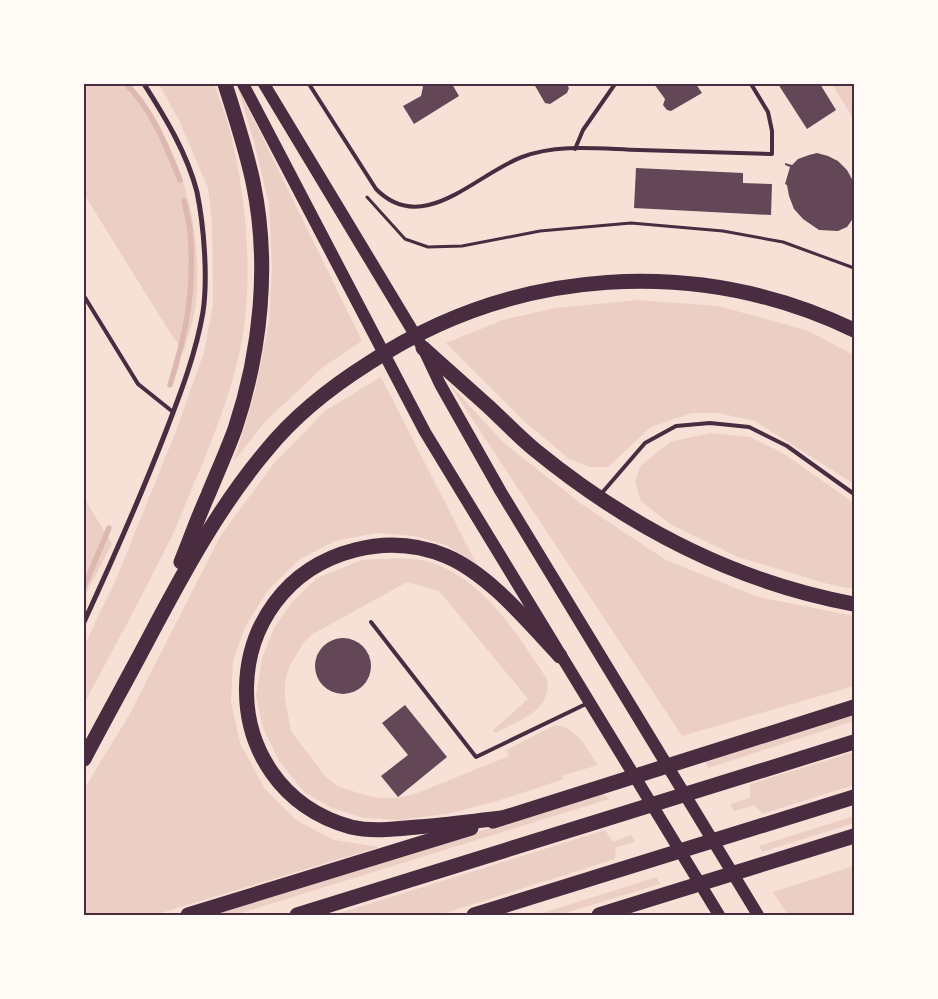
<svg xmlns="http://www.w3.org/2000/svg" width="938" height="999" font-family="Spectral,serif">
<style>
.green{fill:#ebcfc5}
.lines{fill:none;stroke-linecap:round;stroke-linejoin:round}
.stream{stroke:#dcb8b0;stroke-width:5.5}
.building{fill:#644757}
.path{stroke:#4a2c40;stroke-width:3}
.service{stroke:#4a2c40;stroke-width:4}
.minor{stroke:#4a2c40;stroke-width:5}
.primary{stroke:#4a2c40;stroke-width:12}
.motorway{stroke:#4a2c40;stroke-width:15}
.neatline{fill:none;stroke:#4a2c40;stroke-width:2}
</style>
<rect width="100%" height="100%" fill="#f7e1d7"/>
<g class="green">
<path d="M 84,84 L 128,84 L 132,86 C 141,100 152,113 160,127 C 189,181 202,242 196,303 C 194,319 188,335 184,351 L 172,336 L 84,194 Z"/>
<path d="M 159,84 L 214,84 C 219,98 225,112 229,127 C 244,186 251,250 246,311 C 241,365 222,416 201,467 C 189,494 179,523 165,550 C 139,602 111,653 84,704 L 84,646 L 117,577 L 176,431 L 204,352 L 213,304 L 212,224 L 208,188 L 179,120 Z"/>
<polygon points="832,84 854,84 854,120"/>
<polygon points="237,85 362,341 322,368 264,423 234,461 256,388 269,321 272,269 269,204 254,142"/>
<polygon points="638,300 718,306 806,330 854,355 854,484 755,421 718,413 692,413 651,427 608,467 590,467 569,459 525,422 446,343 503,320 555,308"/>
<polygon points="381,377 476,563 446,545 415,536 376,533 335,541 300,559 268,590 245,627 233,661 231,701 240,743 265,789 296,820 334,840 379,847 154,915 84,915 84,789 128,717 221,535 274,463 326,410"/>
<polygon points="447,381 504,443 583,505 666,560 758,597 854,616 854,686 682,736"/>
<polygon points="710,433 750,437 783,453 854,503 854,589 828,584 738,557 670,524 641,501 635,482 640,466 670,442"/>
<polygon points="84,498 112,544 84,597"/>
<path d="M 398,558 C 409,559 422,559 433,563 C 486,582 517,634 547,679 C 552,712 519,720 495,733 L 493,730 L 528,699 L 439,591 L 407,582 L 313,634 L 304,642 L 289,667 L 285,682 L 285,698 L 291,731 L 326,777 L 338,786 L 355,792 L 377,798 L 395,798 L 415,794 L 509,756 L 506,750 L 555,725 C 577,727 587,749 598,765 L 561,776 L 564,779 L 497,801 L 447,814 L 399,820 L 364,818 L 332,808 L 304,792 L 279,761 L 263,728 L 256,696 L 262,658 L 274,628 L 292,602 L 317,578 L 362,560 Z"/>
<polygon points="854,714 854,721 708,768 705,761"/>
<polygon points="854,752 854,785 762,814 755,805 734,811 730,804 750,798 750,784"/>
<polygon points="603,793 609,799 235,915 213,915"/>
<polygon points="854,816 854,823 762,852 759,846"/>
<polygon points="605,830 613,842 631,835 635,842 616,847 615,859 439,915 333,915"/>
<polygon points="854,866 854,915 788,915 773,892"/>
<polygon points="657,877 660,884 559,915 536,915"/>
</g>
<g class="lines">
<g class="stream">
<path d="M 126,84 C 152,109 166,146 180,180"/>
<path d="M 170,385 C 187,331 195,288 190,231 C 189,221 186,211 184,201"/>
<polyline points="84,587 109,528"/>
</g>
</g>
<g class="building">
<polygon points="421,84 452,84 459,96 414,124 403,106 421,96 423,87"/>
<polygon points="534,84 566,84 569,88 567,93 550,104 545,103"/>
<polygon points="654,84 696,84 702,93 671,111 667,110 663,105 665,99"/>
<polygon points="778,84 820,84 836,110 807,129"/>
<polygon points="817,153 828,156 838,161 847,170 854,183 854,217 847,227 838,231 819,230 803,219 794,209 789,196 787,185 785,184 790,167 785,165 785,163 792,165 798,159 809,155"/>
<polygon points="636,168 743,173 743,183 772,184 771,215 634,208"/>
<circle cx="343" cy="666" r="28"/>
<polygon points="405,705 447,757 398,797 381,776 408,755 382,723"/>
</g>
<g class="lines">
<polyline class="path" points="367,197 405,239 428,247 462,246 540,231 631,223 723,231 783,242 854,268"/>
<g class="service">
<path d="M 309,84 L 376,189 C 423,237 476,174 522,157 C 558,143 601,149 639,150 C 683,151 728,153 772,154 L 772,131 L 768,112 L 751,84"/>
<polyline points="575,149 583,130 615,84"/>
<polyline points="84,296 138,384 173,412"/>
<polyline points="601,494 645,443 676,426 710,423 749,427 787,446 854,494"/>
<polyline points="371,622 476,757 588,703"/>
</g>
<path class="minor" d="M 84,622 C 113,559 141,496 166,431 C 181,392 196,353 203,312 C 208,278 204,226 197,192 C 187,153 165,117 144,84"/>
<g class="primary">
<polyline points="243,84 425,432 719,915"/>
<polyline points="264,84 423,348 440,384 501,492 758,915"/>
</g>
<g class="motorway">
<path d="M 423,348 C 445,368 468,388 490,408 C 505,422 519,437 535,450 C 628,526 735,582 854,604"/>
<path d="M 181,562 C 190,540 198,517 208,495 C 217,473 227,451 235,429 C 261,351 270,263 253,182 C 246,149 235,116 225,84"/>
<path d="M 84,759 C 106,717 129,676 151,634 C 185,570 219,507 266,451 C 294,416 331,387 369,363 C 515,267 697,255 854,330"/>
<path d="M 502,818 C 474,821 445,825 417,827 C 396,829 372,832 351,827 C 208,787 214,586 355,550 C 386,542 417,544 446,556 C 489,574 528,622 560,656"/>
<polyline points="493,821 854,707"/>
<polyline points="188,915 471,828"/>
<polyline points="297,915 854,742"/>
<polyline points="474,915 854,797"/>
<polyline points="599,915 854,836"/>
</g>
</g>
<rect width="938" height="999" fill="none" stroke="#fffaf5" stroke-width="170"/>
<rect x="85" y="85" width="768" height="829" class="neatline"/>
</svg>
